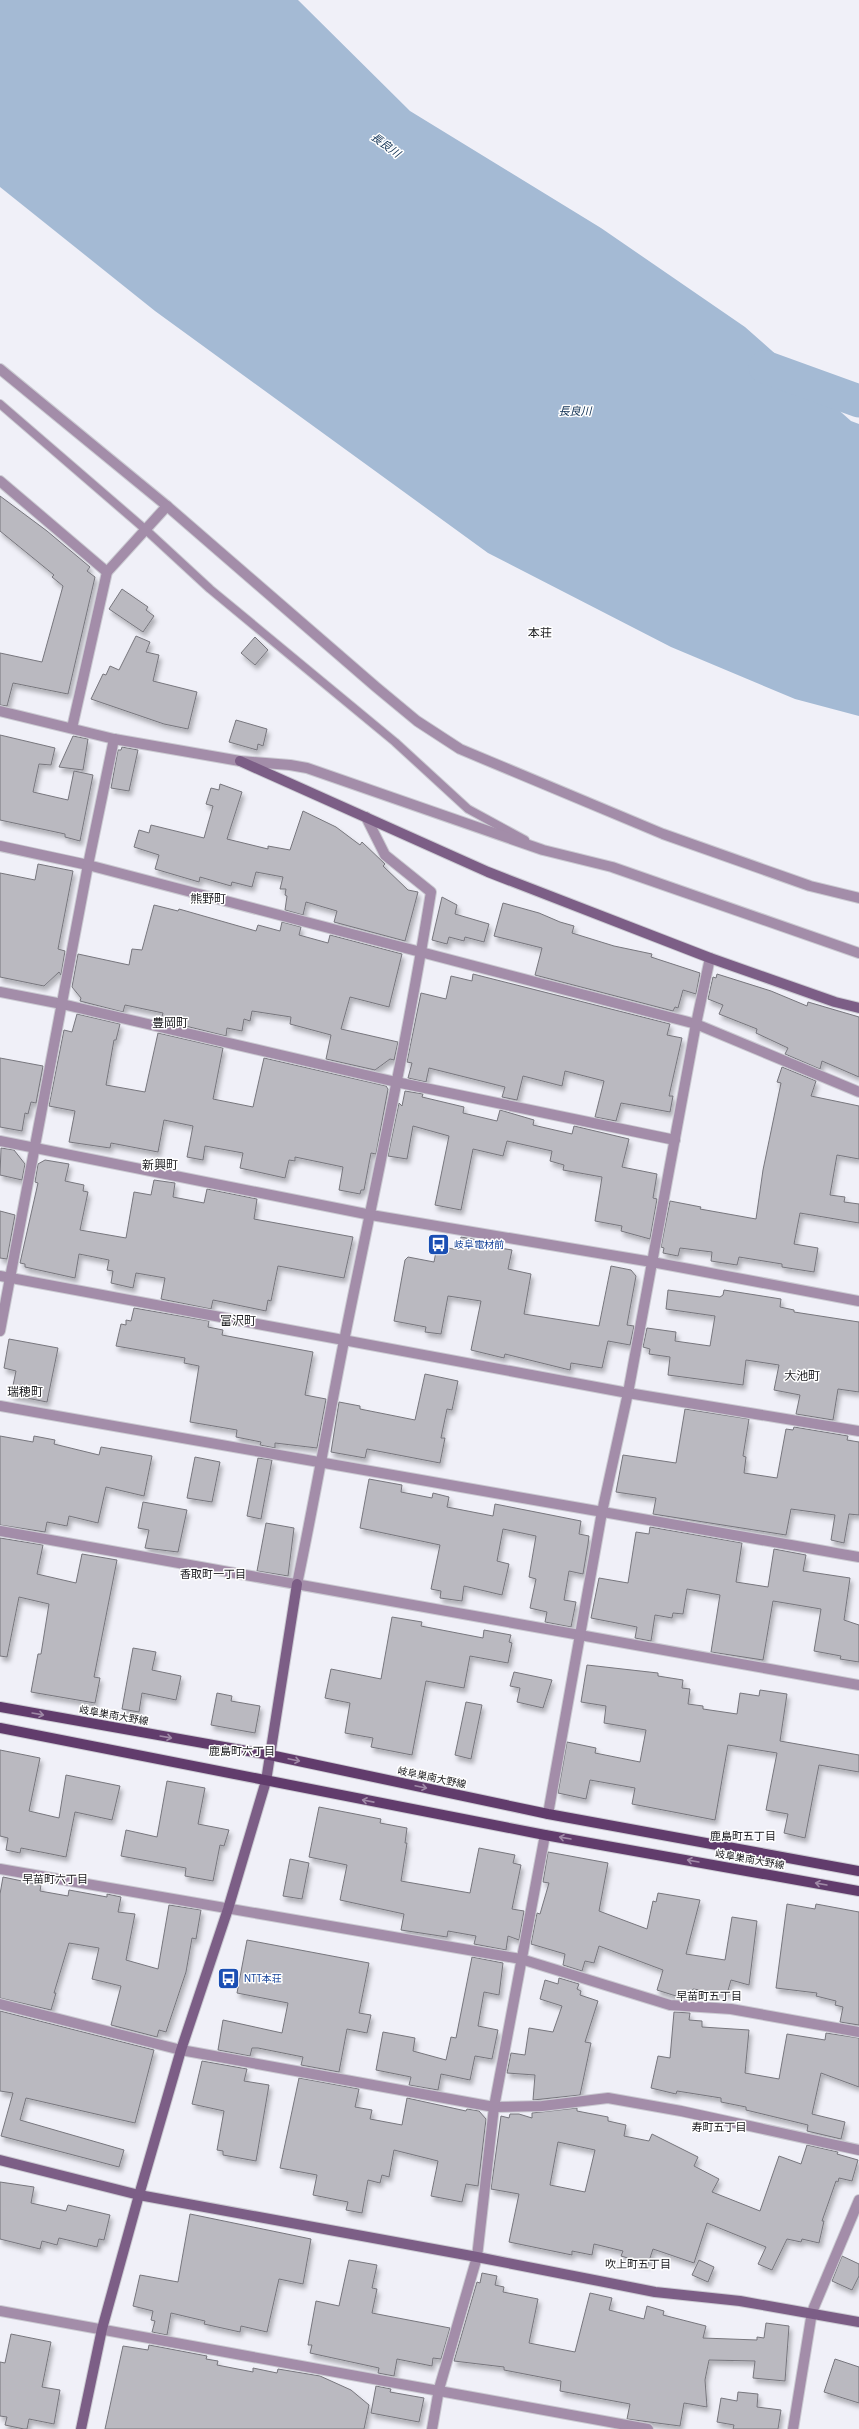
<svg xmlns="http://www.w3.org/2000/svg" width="859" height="2429" font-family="Poppins,'Noto Sans JP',sans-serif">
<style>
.water{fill:#a4bad4}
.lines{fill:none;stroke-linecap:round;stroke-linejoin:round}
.river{stroke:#a4bad4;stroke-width:33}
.building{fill:#bab9c0;stroke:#77767d;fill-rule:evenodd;filter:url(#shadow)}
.lane-casing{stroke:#cbcbd2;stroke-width:10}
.street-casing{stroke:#cbcbd2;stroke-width:12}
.secondary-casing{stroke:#cbcbd2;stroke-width:12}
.primary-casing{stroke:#cbcbd2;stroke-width:12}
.lane{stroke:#a38da9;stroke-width:8}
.street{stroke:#a38da9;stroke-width:10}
.secondary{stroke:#7c5e86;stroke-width:10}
.primary{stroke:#613c6c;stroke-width:10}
.oneway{stroke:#a08aa7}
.labels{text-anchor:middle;stroke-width:3;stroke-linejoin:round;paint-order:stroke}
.transit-label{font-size:10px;fill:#164399;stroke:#fff;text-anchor:start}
.street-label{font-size:10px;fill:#212124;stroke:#fff}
.water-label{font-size:11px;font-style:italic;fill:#0d2e51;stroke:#fff}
.neighbourhood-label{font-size:11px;fill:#212124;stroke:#fff}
.quarter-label{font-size:12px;fill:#212124;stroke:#fff}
</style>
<defs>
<filter id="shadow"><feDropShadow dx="2.5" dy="4.5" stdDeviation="2" flood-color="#0004"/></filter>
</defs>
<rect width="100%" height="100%" fill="#f0f0f8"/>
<polygon class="water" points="0,0 298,0 410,111 601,228 745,327 851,421 859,424 859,716 795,699 671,647 488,553 155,311 0,187"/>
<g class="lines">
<polyline class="river" points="765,367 859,401"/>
</g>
<g class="building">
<polygon points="0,496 47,531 90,567 87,571 95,577 68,694 13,683 7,706 0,705 0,653 42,662 63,586 52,577 54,575 0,531"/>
<polygon points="122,589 148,607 146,610 154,616 143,632 109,609"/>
<polygon points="136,636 150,642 146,652 159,655 153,681 197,692 188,729 164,724 91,699 103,674 106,675 110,666 119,670"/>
<polygon points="255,637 268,650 255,665 241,653"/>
<polygon points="236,720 267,729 263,746 258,744 257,750 229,742"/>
<polygon points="0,735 55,748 51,765 39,764 33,792 68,800 74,771 93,775 80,841 65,837 65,834 0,820"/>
<polygon points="73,736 88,739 83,770 59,767"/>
<polygon points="122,747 138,750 129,791 111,788 118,750 121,750"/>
<polygon points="220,784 242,792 227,839 268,849 268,846 290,850 303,811 336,827 360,845 362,842 385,864 383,866 408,890 418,892 405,941 334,922 337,911 306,902 303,915 285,910 287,896 285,895 286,889 280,889 283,877 256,872 252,887 232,882 231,886 200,877 199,882 155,869 159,855 134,847 139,830 149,833 151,825 204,838 213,806 206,804 211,788 219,790"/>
<polygon points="38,864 73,871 58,949 65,951 61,975 59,972 44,986 0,977 0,873 35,880"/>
<polygon points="442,897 457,905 455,914 489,924 484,942 465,937 464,941 449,937 447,944 432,940"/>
<polygon points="503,903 539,913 560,922 574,926 572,933 614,946 652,954 651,957 700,973 696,994 683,990 678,1008 675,1007 673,1011 535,975 542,948 494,936"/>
<polygon points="154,905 178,911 179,909 256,931 258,925 280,931 282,922 301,927 299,935 328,943 330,935 402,954 389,1007 350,997 341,1029 398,1042 394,1060 390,1059 375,1070 326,1059 331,1035 290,1024 291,1017 252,1011 250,1021 244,1019 242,1031 227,1028 226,1036 161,1020 163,1013 125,1005 123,1012 80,1001 81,998 72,987 78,954 129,965 132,949 142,950"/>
<polygon points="473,974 670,1024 667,1035 682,1038 669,1096 673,1096 670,1112 621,1103 616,1121 595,1117 604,1081 565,1071 562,1086 523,1076 517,1100 502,1097 505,1087 429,1068 426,1082 408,1078 412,1063 407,1062 421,993 446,999 451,976 472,981"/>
<polygon points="717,974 771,991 807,1006 808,1002 859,1017 859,1077 822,1061 820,1069 785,1054 788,1048 756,1033 757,1029 719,1014 723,1005 708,999 713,977 716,978"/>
<polygon points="77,1014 120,1024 116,1040 114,1040 106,1085 145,1092 158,1033 223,1048 213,1099 253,1107 264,1058 386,1086 388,1089 376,1154 371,1153 364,1190 361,1190 360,1194 339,1190 343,1167 295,1157 295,1161 289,1160 285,1178 240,1168 243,1153 205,1146 203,1160 187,1157 193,1126 164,1120 158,1152 111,1143 110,1148 69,1142 75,1111 49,1106 64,1030 72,1032"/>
<polygon points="0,1058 43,1066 36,1103 31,1102 28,1114 25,1113 22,1131 0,1127"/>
<polygon points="782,1067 816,1081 811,1096 859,1106 859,1159 837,1155 830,1195 845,1197 844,1202 859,1204 859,1223 800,1213 794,1244 818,1248 814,1272 782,1267 782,1264 739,1257 737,1265 711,1261 712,1252 680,1248 678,1256 663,1253 664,1248 661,1247 670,1201 701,1207 700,1209 756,1219 763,1170 781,1083 777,1082"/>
<polygon points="405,1091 423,1094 422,1097 464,1107 463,1113 497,1121 500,1110 534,1120 533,1125 572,1134 574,1126 629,1139 622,1167 657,1174 653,1198 657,1199 650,1239 621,1231 622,1226 595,1221 602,1177 563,1170 564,1165 550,1161 552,1151 507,1141 503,1156 473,1149 461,1210 435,1205 449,1136 413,1126 407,1159 388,1156 399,1103 402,1106"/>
<polygon points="1,1148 14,1150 25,1164 22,1180 0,1175"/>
<polygon points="45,1160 69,1164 65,1181 84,1185 83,1191 88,1192 80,1230 126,1238 134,1192 151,1195 154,1180 175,1183 173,1197 204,1203 207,1189 257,1199 254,1219 353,1237 344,1278 278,1266 271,1301 268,1300 266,1311 213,1300 211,1309 161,1299 165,1278 136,1273 133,1288 111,1283 113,1271 107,1270 109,1260 79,1254 75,1278 25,1267 25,1264 20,1263 38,1183 35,1182 38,1164"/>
<polygon points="0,1211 15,1215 7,1259 0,1258"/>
<polygon points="461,1237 478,1240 477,1244 512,1250 508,1269 531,1274 524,1314 599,1326 611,1266 631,1270 636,1276 627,1325 634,1326 630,1345 608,1341 602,1368 571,1363 570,1370 505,1354 504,1358 471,1350 481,1301 448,1296 441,1334 425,1332 426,1327 394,1321 405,1260 408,1257 434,1262 437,1246 459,1250"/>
<polygon points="668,1290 720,1297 723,1295 724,1290 781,1299 780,1307 794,1310 794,1312 859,1322 859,1392 838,1389 833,1420 796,1414 800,1395 774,1390 779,1365 746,1360 743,1385 668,1375 670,1357 649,1354 650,1349 643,1347 647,1328 676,1332 675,1341 710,1346 715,1316 666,1309"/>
<polygon points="134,1308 209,1321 208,1327 223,1330 222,1335 313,1352 305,1395 326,1399 317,1448 275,1443 275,1448 260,1445 261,1442 236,1437 237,1430 190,1422 199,1366 184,1363 185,1358 116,1346 121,1324 126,1325 126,1320 131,1321"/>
<polygon points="9,1339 58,1348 47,1402 11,1395 16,1371 4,1368"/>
<polygon points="425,1374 458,1381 452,1410 447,1409 441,1438 445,1438 440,1463 367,1449 365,1458 331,1452 339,1402 360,1406 360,1409 415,1420"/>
<polygon points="685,1409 749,1419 743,1456 746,1457 744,1473 777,1478 786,1429 793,1430 794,1427 848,1436 847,1440 859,1442 859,1515 849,1514 844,1543 831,1540 835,1515 791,1509 786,1535 653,1514 656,1498 616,1492 623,1455 676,1463"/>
<polygon points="0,1436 33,1442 34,1436 55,1440 54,1444 99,1455 101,1447 152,1456 144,1496 106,1487 98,1523 69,1516 67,1526 47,1522 45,1532 0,1525"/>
<polygon points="195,1457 220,1462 212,1502 187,1498"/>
<polygon points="258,1458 272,1460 261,1519 247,1516"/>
<polygon points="369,1479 402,1485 401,1492 432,1498 433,1493 449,1497 447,1507 493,1516 495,1504 581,1521 579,1534 589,1536 588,1544 583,1574 569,1571 564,1600 576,1602 571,1627 545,1622 547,1612 530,1608 536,1579 529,1577 536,1536 503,1529 497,1561 509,1564 502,1595 464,1586 462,1601 440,1598 441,1591 431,1589 440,1545 360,1528"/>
<polygon points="143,1502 187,1510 178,1552 145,1548 149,1530 138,1528"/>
<polygon points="266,1523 294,1528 288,1576 257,1571"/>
<polygon points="650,1527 742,1543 736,1582 768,1587 774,1549 806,1555 803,1571 850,1578 844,1620 859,1625 859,1662 840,1659 841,1656 814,1651 821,1609 773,1601 763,1660 711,1652 720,1595 687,1589 683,1614 673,1613 672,1618 655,1615 651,1641 635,1638 637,1627 591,1618 599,1578 628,1583 636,1532 649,1534"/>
<polygon points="0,1538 43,1545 37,1574 76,1583 82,1554 117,1560 94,1677 100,1678 95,1703 31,1692 38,1654 41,1654 49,1604 19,1597 7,1657 0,1656"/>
<polygon points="392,1617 422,1622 421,1626 483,1638 484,1630 511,1635 509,1642 512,1643 508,1663 470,1656 464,1688 426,1681 412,1755 371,1747 373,1738 345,1733 350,1703 325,1698 331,1669 381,1679"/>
<polygon points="133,1648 156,1652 152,1670 181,1676 176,1700 142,1693 139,1712 122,1709"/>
<polygon points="587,1665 658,1673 658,1676 683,1680 682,1688 690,1689 688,1704 703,1706 703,1709 737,1714 740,1693 759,1696 760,1690 787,1694 780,1741 859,1755 859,1772 819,1765 805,1838 784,1833 788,1814 766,1810 777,1753 728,1745 715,1820 632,1804 635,1788 590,1780 586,1799 558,1793 567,1742 596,1748 595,1753 640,1762 646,1730 604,1723 606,1706 581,1702"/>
<polygon points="514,1672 552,1680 543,1708 517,1702 520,1688 510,1686"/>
<polygon points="217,1693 232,1696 231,1701 260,1706 255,1733 211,1725"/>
<polygon points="466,1702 482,1705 471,1759 455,1755"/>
<polygon points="0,1750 40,1758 29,1811 59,1818 66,1775 120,1786 112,1820 75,1812 66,1857 21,1848 20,1853 6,1850 8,1838 0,1836"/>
<polygon points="167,1781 205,1788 198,1824 229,1830 224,1846 220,1845 213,1881 185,1876 186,1868 121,1856 126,1830 157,1837"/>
<polygon points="319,1807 381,1819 380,1823 407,1828 405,1843 407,1843 401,1881 470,1893 479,1848 515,1855 513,1863 521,1865 512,1909 524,1911 519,1940 508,1936 506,1950 474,1944 476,1936 448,1931 447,1937 401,1930 404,1914 340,1900 347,1865 309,1857"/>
<polygon points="548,1852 608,1863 599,1911 647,1929 653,1901 656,1902 658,1893 700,1900 686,1954 725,1960 732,1917 757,1921 749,1985 731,1980 727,1994 693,1989 691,2000 676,1999 676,1996 657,1990 663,1970 599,1946 594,1963 585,1961 582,1971 563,1965 565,1954 531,1944 537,1913 540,1914 549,1883 543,1882"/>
<polygon points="290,1859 309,1863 302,1899 283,1896"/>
<polygon points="3,1877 41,1885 40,1891 68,1896 69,1890 107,1897 107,1894 121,1897 118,1912 135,1914 126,1960 158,1969 169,1905 201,1910 196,1939 192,1938 186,1972 166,2032 159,2030 157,2037 111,2025 121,1986 92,1979 99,1948 69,1943 54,1993 56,1993 51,2010 0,1998 0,1894"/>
<polygon points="787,1904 815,1909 816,1904 859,1912 859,2025 840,2022 843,2007 835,2005 836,2001 816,1996 817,1993 776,1988"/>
<polygon points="247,1940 369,1963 359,2013 371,2015 367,2033 347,2029 339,2072 301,2065 303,2057 258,2048 252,2048 250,2056 218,2050 223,2020 282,2033 288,2003 237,1993"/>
<polygon points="472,1957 503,1963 499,1995 484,1992 478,2026 498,2030 492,2059 475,2056 470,2080 441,2074 438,2090 409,2085 411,2077 376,2070 383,2032 415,2038 413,2051 446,2060 451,2037 456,2038"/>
<polygon points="559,1978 579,1984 577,1989 581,1991 580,1995 598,2001 585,2042 591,2043 580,2095 533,2100 535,2075 507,2073 511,2053 525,2055 529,2028 553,2032 562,2006 540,1999 545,1980 558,1984"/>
<polygon points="0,2011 154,2050 135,2123 26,2098 20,2120 124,2150 119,2167 1,2136 13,2093 0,2091"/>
<polygon points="674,2012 690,2013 689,2020 702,2021 702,2027 749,2030 745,2073 779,2079 787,2034 825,2040 826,2033 859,2038 859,2087 821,2073 812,2114 845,2122 841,2139 807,2131 808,2125 746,2110 746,2107 721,2102 721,2098 677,2091 676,2094 651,2088 658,2056 670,2058"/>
<polygon points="202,2061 247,2069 244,2081 269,2085 256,2161 223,2155 223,2151 217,2150 224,2111 192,2104"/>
<polygon points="299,2078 359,2089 355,2107 372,2110 370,2119 402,2125 407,2098 466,2111 467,2109 479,2111 486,2119 478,2186 466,2184 462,2202 431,2196 438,2161 394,2150 389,2177 382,2175 380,2183 368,2180 362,2213 346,2210 348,2202 313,2195 317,2175 280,2168"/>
<path d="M 577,2108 L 577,2111 L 608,2117 L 608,2121 L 626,2125 L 624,2136 L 649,2141 L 652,2134 L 698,2157 L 694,2166 L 719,2179 L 712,2192 L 760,2211 L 779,2156 L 801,2164 L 807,2145 L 838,2152 L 837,2154 L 858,2160 L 852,2181 L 839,2178 L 838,2182 L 836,2181 L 822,2221 L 824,2221 L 819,2243 L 802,2239 L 801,2242 L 787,2239 L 772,2270 L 758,2264 L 766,2247 L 707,2223 L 694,2263 L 653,2249 L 648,2264 L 621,2256 L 623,2251 L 594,2244 L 592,2255 L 572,2251 L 572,2255 L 509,2242 L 519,2194 L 491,2189 L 501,2116 L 509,2118 L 510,2114 L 519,2114 L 532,2118 L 532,2113 ZM 558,2142 L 595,2150 L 585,2192 L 550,2185 Z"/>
<polygon points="0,2182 34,2187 31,2203 66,2211 68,2205 110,2215 104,2240 99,2239 97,2247 59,2238 57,2245 42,2241 40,2249 0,2239"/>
<polygon points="190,2214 311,2239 303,2284 279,2279 267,2332 241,2326 240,2332 204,2324 205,2321 171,2313 167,2335 152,2332 155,2321 151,2320 153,2311 133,2306 140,2275 178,2282"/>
<polygon points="842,2256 859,2264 859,2276 852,2290 832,2281"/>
<polygon points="349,2260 377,2265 372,2288 377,2289 372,2313 450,2328 441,2359 433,2358 432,2366 397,2359 394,2376 378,2373 379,2368 310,2353 312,2345 308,2345 316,2301 339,2306"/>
<polygon points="699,2260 714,2267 708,2282 692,2275"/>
<polygon points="482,2273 497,2276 495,2285 504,2287 503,2292 538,2299 529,2343 575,2352 590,2293 612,2298 609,2310 644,2319 647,2306 664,2311 663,2315 706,2326 703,2338 757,2340 757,2337 764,2338 766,2323 789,2326 785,2381 753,2378 755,2361 709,2360 705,2380 707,2407 684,2403 680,2426 627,2419 630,2404 560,2391 561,2381 504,2370 504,2367 454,2361 477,2282 480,2283"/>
<polygon points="11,2334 51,2342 42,2387 60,2390 54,2424 29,2419 27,2429 24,2429 5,2425 7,2417 0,2416 0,2362 5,2363"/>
<polygon points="149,2345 207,2356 206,2359 218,2361 217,2365 253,2372 253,2368 277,2373 278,2369 320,2376 351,2390 369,2405 364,2429 105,2429 123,2346 148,2350"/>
<polygon points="835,2359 859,2367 859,2403 824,2392"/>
<polygon points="376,2386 391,2389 390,2392 424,2398 419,2422 371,2413"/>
<polygon points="738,2392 758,2394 757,2407 781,2410 778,2429 733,2429 734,2425 717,2422 721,2398 737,2401"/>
</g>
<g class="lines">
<defs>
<polyline id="lane" points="0,404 146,530 210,589 395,742 468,809 525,840"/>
<g id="street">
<polyline points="0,369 167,506 376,687 417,721 460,749 663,834 810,886 859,898"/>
<polyline points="0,481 107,572"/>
<polyline points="0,711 114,739 240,761 290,765 307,768 543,850 612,867 859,953"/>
<polyline points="72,728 107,572 167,506"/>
<polyline points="0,846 88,865 696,1024 859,1092"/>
<polyline points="0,992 62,1004 396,1082 675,1140"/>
<polyline points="0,1141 371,1215 652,1262 859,1301"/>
<polyline points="0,1276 628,1393 859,1431"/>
<polyline points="0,1331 88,865 114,739"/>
<polyline points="0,1406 859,1557"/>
<polyline points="0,1531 859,1685"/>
<path d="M 297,1584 C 314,1503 328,1422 344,1341 C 374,1191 407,1042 431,892 L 385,855 L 366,817"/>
<polyline points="548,1814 602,1512 628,1393 696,1024 710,958"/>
<polyline points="0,1869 521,1959 670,2005 731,2009 859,2032"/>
<polyline points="0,2004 181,2050 494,2107 542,2106 608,2098 681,2111 859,2150"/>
<polyline points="0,2311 648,2429"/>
<polyline points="432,2429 439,2389 477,2257 494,2107 545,1835"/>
<polyline points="793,2429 812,2312 859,2200"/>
</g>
<g id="secondary">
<polyline points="240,761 488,872 710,958 835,1002 859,1008"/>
<polyline points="0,2160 139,2195 477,2257 655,2292 740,2301 859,2322"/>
<polyline points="81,2429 102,2329 139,2195 181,2050 228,1909 266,1781 297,1584"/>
</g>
<g id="primary">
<polyline points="0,1707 270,1755 548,1814 859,1871"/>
<polyline points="0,1728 545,1835 859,1891"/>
</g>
</defs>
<use href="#lane" class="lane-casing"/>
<use href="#street" class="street-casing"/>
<use href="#secondary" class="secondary-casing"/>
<use href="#primary" class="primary-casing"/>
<use href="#lane" class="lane"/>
<use href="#street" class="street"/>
<use href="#secondary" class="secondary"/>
<use href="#primary" class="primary"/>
</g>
<defs><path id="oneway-shaft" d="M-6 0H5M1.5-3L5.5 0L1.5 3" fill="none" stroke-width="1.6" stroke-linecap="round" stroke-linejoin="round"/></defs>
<g class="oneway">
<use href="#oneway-shaft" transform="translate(38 1714) rotate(10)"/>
<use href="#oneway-shaft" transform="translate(166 1737) rotate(10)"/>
<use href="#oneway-shaft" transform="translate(294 1760) rotate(12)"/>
<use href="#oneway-shaft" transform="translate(421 1787) rotate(12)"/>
<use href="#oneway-shaft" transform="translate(368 1801) rotate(-169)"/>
<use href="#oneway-shaft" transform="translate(565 1838) rotate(-170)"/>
<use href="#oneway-shaft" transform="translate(693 1861) rotate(-170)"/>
<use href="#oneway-shaft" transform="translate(821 1884) rotate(-170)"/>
</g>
<defs>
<symbol id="bus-square" viewBox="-11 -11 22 22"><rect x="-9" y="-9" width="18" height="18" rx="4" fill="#1a4fb4" stroke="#fff"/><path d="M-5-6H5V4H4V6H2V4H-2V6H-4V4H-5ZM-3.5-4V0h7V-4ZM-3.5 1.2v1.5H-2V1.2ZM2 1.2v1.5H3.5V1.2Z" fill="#fff"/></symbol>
</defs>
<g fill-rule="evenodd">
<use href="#bus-square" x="426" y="1232" width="25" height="25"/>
<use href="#bus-square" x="216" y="1966" width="25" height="25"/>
</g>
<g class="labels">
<g class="transit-label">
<text x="454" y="1248">岐阜電材前</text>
<text x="244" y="1982">NTT本荘</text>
</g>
<g class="street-label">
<text transform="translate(114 1715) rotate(10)" y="4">岐阜巣南大野線</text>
<text transform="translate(432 1777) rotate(12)" y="4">岐阜巣南大野線</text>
<text transform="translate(750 1859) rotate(10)" y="4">岐阜巣南大野線</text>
</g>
<g class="water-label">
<text transform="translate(386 145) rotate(36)" y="4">長良川</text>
<text x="575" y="415">長良川</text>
</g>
<g class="neighbourhood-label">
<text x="213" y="1578">香取町一丁目</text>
<text x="242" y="1755">鹿島町六丁目</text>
<text x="743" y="1840">鹿島町五丁目</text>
<text x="55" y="1883">早苗町六丁目</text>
<text x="709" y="2000">早苗町五丁目</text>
<text x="719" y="2131">寿町五丁目</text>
<text x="638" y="2268">吹上町五丁目</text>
</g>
<g class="quarter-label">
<text x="540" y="637">本荘</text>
<text x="208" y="903">熊野町</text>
<text x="170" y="1027">豊岡町</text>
<text x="160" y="1169">新興町</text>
<text x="238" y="1325">富沢町</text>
<text x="802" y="1380">大池町</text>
<text x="25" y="1396">瑞穂町</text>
</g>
</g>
</svg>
